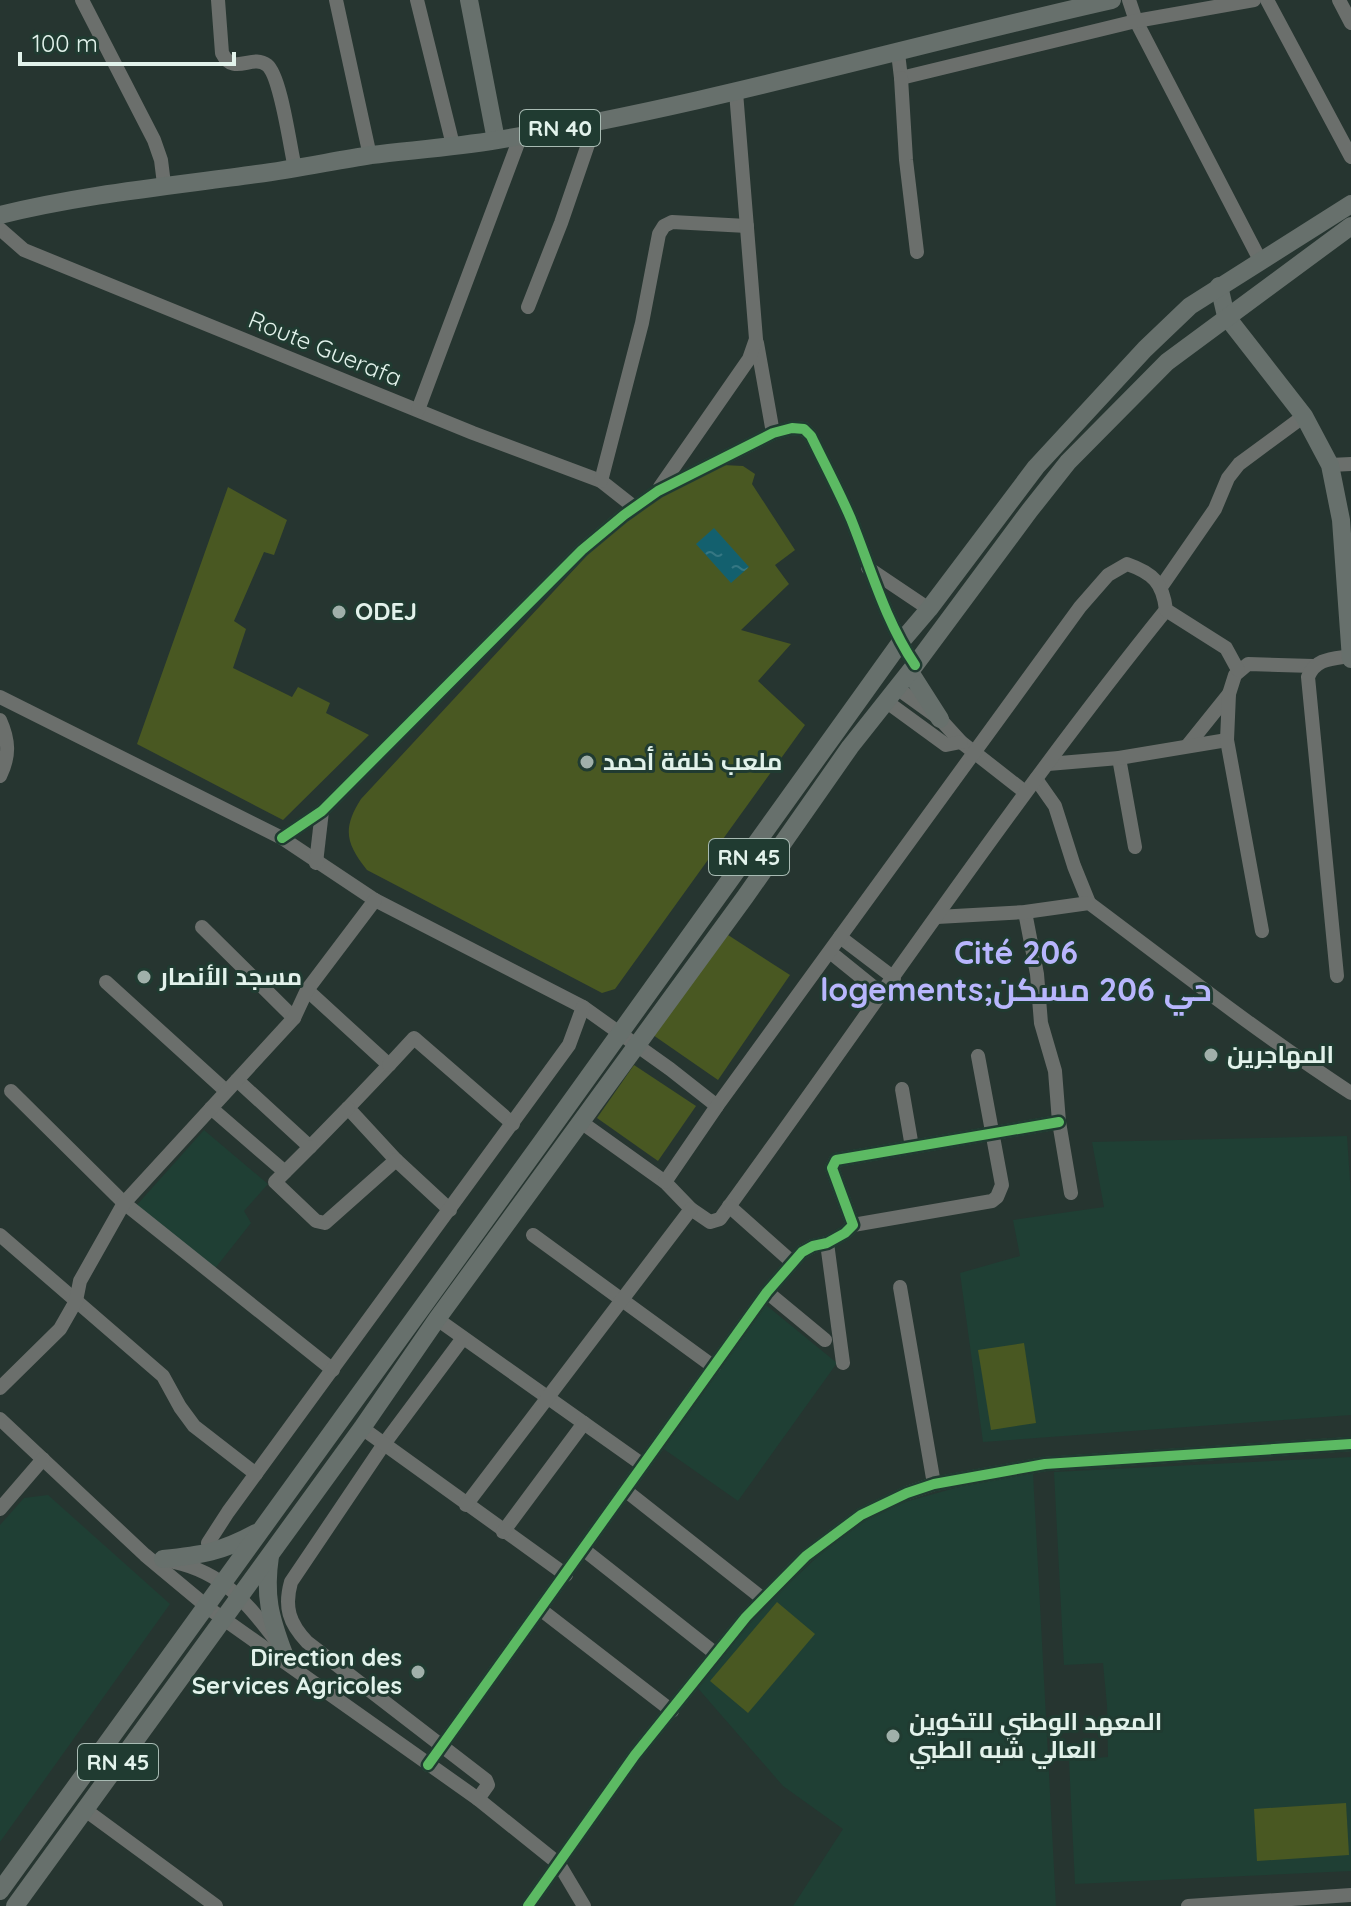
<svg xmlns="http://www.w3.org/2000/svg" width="1351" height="1906" font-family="Quicksand,Cairo,sans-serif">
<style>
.built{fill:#1f3f34}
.pitch{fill:#495822}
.water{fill:url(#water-ripples)}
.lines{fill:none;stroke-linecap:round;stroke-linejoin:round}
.minor{stroke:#6b6f6c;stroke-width:14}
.major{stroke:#67706c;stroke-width:18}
.cycleway-casing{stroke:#203b31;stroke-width:15}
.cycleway{stroke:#5cba63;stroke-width:10}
.poi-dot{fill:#a0b0aa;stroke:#203b31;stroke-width:3}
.labels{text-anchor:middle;stroke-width:6;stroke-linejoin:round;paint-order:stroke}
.shield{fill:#203b31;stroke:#a8bbb3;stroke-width:2}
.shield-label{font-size:22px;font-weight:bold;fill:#e2f2eb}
.street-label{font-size:24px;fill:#e2f2eb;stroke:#203b31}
.poi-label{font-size:24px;font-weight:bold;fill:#e2f2eb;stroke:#203b31;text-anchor:start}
.district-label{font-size:32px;font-weight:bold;fill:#b8b6fd;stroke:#203b31}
</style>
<defs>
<pattern id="water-ripples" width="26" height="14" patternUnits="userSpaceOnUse" patternTransform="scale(2)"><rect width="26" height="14" fill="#13606e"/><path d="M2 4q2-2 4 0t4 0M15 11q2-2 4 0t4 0" fill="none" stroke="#357783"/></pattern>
</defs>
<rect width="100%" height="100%" fill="#263530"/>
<g class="built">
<polygon points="204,1130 268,1184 244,1211 251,1223 213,1271 135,1207"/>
<polygon points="1347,1136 1351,1196 1351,1415 983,1442 960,1273 1020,1256 1013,1220 1104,1207 1092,1142"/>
<polygon points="760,1300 837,1363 738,1501 658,1445"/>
<polygon points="1351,1457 1351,1871 1075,1884 1069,1760 1108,1757 1107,1705 1103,1663 1064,1665 1054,1472"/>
<polygon points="1033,1473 1056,1906 793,1906 843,1829 783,1786 696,1686 766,1605 846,1530 878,1512 905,1502 980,1481"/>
<polygon points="48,1495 170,1604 0,1842 0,1525 24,1498"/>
</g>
<g class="pitch">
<path d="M 723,465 L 743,466 L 755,474 L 752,484 L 795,550 L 775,565 L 789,584 L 741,630 L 791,644 L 758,681 L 805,725 L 615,989 L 602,993 L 367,870 C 346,843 342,829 361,799 L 618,522 L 640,506 Z"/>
<polygon points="228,487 287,520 274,555 264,552 234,621 246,629 233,668 292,697 298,687 330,703 326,713 369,735 283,820 137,744"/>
<polygon points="728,935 790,975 718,1080 653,1035"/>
<polygon points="634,1065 696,1106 658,1161 597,1118"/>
<polygon points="1024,1343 1036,1423 991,1430 978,1350"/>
<polygon points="777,1602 815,1634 748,1713 710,1681"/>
<polygon points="1346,1803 1349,1855 1257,1861 1254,1809"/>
</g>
<polygon class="water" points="714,528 749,567 731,583 696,544"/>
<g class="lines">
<g class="minor">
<polyline points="82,0 154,140 161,160 164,184"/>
<path d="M 218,0 L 222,53 C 234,77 252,53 267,65 C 281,76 290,148 295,168"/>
<polyline points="336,0 370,156"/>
<polyline points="417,0 453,145"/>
<polyline points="1129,0 1136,21 1260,260"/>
<polyline points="1267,0 1351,157"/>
<polyline points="1339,0 1351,23"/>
<polyline points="898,53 901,78 1136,21 1254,0"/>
<polyline points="901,78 906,160 917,252"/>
<polyline points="0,229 24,250 473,433 601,481 634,507"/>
<polyline points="528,307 561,223 596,121"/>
<polyline points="757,343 773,433"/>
<polyline points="418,410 521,135"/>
<polyline points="1330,465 1351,464"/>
<polyline points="601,481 642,323 659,234 664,226 672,222 747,226"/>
<polyline points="660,487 749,359 756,339 736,92"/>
<polyline points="868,568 929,609"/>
<polyline points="1161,587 1215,509 1228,478 1239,464 1304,416"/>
<polyline points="897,688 940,719 961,742 1025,792"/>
<polyline points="0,697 282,838 375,900 583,1007 670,1069 717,1106"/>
<polyline points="887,702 946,745 961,742"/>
<path d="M 0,720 C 9,740 10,756 0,776"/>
<polyline points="1188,745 1229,694"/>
<polyline points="1119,758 1135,847"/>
<polyline points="1048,764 1119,758 1227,740"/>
<polyline points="1036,779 1055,806 1074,866 1089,903"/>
<path d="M 282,838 L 322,811 L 582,550 L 624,515 L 658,491 L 773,433 L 792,428 L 804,429 L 811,436 C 824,463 839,491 851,519 C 871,569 885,620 915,665"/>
<polyline points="316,863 322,811"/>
<polyline points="1025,912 1037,974 1041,1023 1055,1071 1059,1122 1071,1193"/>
<path d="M 937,917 L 1025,912 L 1089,903 C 1176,968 1260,1034 1351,1093"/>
<polyline points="202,927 294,1018"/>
<polyline points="1262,931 1227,740 1229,694 1235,675 1248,664 1313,666"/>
<polyline points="840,937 894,978"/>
<polyline points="830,952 882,994"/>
<path d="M 1337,976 L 1308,677 C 1316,658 1332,659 1351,656"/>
<polyline points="106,982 226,1091"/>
<polyline points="307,990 389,1065 348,1108 396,1160 450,1210"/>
<polyline points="389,1065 414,1038 513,1124"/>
<polyline points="237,1080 310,1147 348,1108"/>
<polyline points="902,1089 912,1147"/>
<polyline points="11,1091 124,1203 333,1370"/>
<polyline points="211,1108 285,1172"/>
<path d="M 581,1122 L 665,1182 L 691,1209 L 710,1222 L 720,1219 C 868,1016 1008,806 1166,610"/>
<polyline points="310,1147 275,1182 316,1221 325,1223 396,1160"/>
<path d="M 665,1182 L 717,1106 L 1080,607 L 1108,575 L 1127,564 C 1153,573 1163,583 1166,610 L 1226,648 L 1238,670"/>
<polyline points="729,1206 792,1262"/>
<polyline points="853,1225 992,1201 997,1197 1002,1185 978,1056"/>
<polyline points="0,1235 163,1376 180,1407 194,1426 256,1474"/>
<polyline points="533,1235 714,1367"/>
<polyline points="827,1243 843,1363"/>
<polyline points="900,1287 934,1484"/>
<polyline points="767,1292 825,1340"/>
<polyline points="437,1319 643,1465"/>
<path d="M 463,1338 L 384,1444 L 291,1582 C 284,1607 289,1623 307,1642 L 486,1780 L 488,1785 L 478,1799"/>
<polyline points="0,1388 60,1329 76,1301 80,1281 124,1203 294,1018 307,990 375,900"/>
<polyline points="0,1419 145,1555 211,1610 478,1799 559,1864 584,1906"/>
<polyline points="362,1428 566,1575"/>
<polyline points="625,1490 762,1598"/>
<polyline points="466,1505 691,1209"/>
<polyline points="0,1509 43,1459"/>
<polyline points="503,1532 584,1423"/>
<polyline points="583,1549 716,1654"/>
<polyline points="210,1553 208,1543 228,1512 569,1045 583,1007"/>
<path d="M 174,1562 C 224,1573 247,1603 277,1642"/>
<polyline points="540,1609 672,1711"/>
<polyline points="428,1765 767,1292 802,1252 813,1246 827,1243 845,1233 853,1225 832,1168 836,1160 1059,1122"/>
<polyline points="84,1809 216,1906"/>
<polyline points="528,1906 635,1755 746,1617 806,1556 861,1515 907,1493 934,1484 1045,1464 1351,1444"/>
<polyline points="1188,1906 1351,1895"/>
</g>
<g class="major">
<polyline points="469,0 496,140"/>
<path d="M 0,215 C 85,194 171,186 257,174 C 295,169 333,161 371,155 C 413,150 455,147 497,140 C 705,106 907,46 1112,0"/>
<polyline points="1219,286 1226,316 1304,416 1330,465 1341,520 1351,659"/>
<polyline points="910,672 940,719"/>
<path d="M 270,1556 C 264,1596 270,1617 284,1654"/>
<path d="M 163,1559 C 202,1555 221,1552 256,1533"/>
<path d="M 0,1891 C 299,1475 603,1061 900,643 L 929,609 L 1036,467 L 1145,349 L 1190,306 L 1351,204"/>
<polyline points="15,1906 362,1428 437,1319 745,897 850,747 915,665 1030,510 1068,462 1167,362 1351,226"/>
</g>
<defs>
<g id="cycleway">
<path d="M 282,838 L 322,811 L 582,550 L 624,515 L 658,491 L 773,433 L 792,428 L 804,429 L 811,436 C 824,463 839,491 851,519 C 871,569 885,620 915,665"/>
<polyline points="428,1765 767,1292 802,1252 813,1246 827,1243 845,1233 853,1225 832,1168 836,1160 1059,1122"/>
<polyline points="528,1906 635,1755 746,1617 806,1556 861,1515 907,1493 934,1484 1045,1464 1351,1444"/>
</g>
</defs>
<use href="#cycleway" class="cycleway-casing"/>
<use href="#cycleway" class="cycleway"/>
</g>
<g class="poi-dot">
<circle cx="339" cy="612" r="8"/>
<circle cx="587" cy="762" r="8"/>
<circle cx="144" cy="977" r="8"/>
<circle cx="1211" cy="1055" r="8"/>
<circle cx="418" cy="1672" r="8"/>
<circle cx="893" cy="1736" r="8"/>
</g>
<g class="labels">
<g class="shield">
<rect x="520" y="110" width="80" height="36" rx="6"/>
<rect x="709" y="839" width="80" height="36" rx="6"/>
<rect x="78" y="1744" width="80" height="36" rx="6"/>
</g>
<g class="shield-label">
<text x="560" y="136">RN 40</text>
<text x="749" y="865">RN 45</text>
<text x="118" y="1770">RN 45</text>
</g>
<g class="street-label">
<text transform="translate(325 349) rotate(22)" y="8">Route Guerafa</text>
</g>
<g class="poi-label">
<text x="355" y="620">ODEJ</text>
<text x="603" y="770">ملعب خلفة أحمد</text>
<text x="160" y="985">مسجد الأنصار</text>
<text x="1227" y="1063">المهاجرين</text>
<text x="402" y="1666" text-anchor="end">Direction des<tspan x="402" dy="28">Services Agricoles</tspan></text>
<text x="909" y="1730">المعهد الوطني للتكوين<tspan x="909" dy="28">العالي شبه الطبي</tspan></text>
</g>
<g class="district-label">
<text x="1016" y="964">Cité 206<tspan x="1016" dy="37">logements;حي 206 مسكن</tspan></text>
</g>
</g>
<path d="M20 52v12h214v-12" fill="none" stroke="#e2f2eb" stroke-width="4"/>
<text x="32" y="52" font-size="24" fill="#e2f2eb" stroke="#203b31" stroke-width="6" paint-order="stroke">100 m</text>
</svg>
